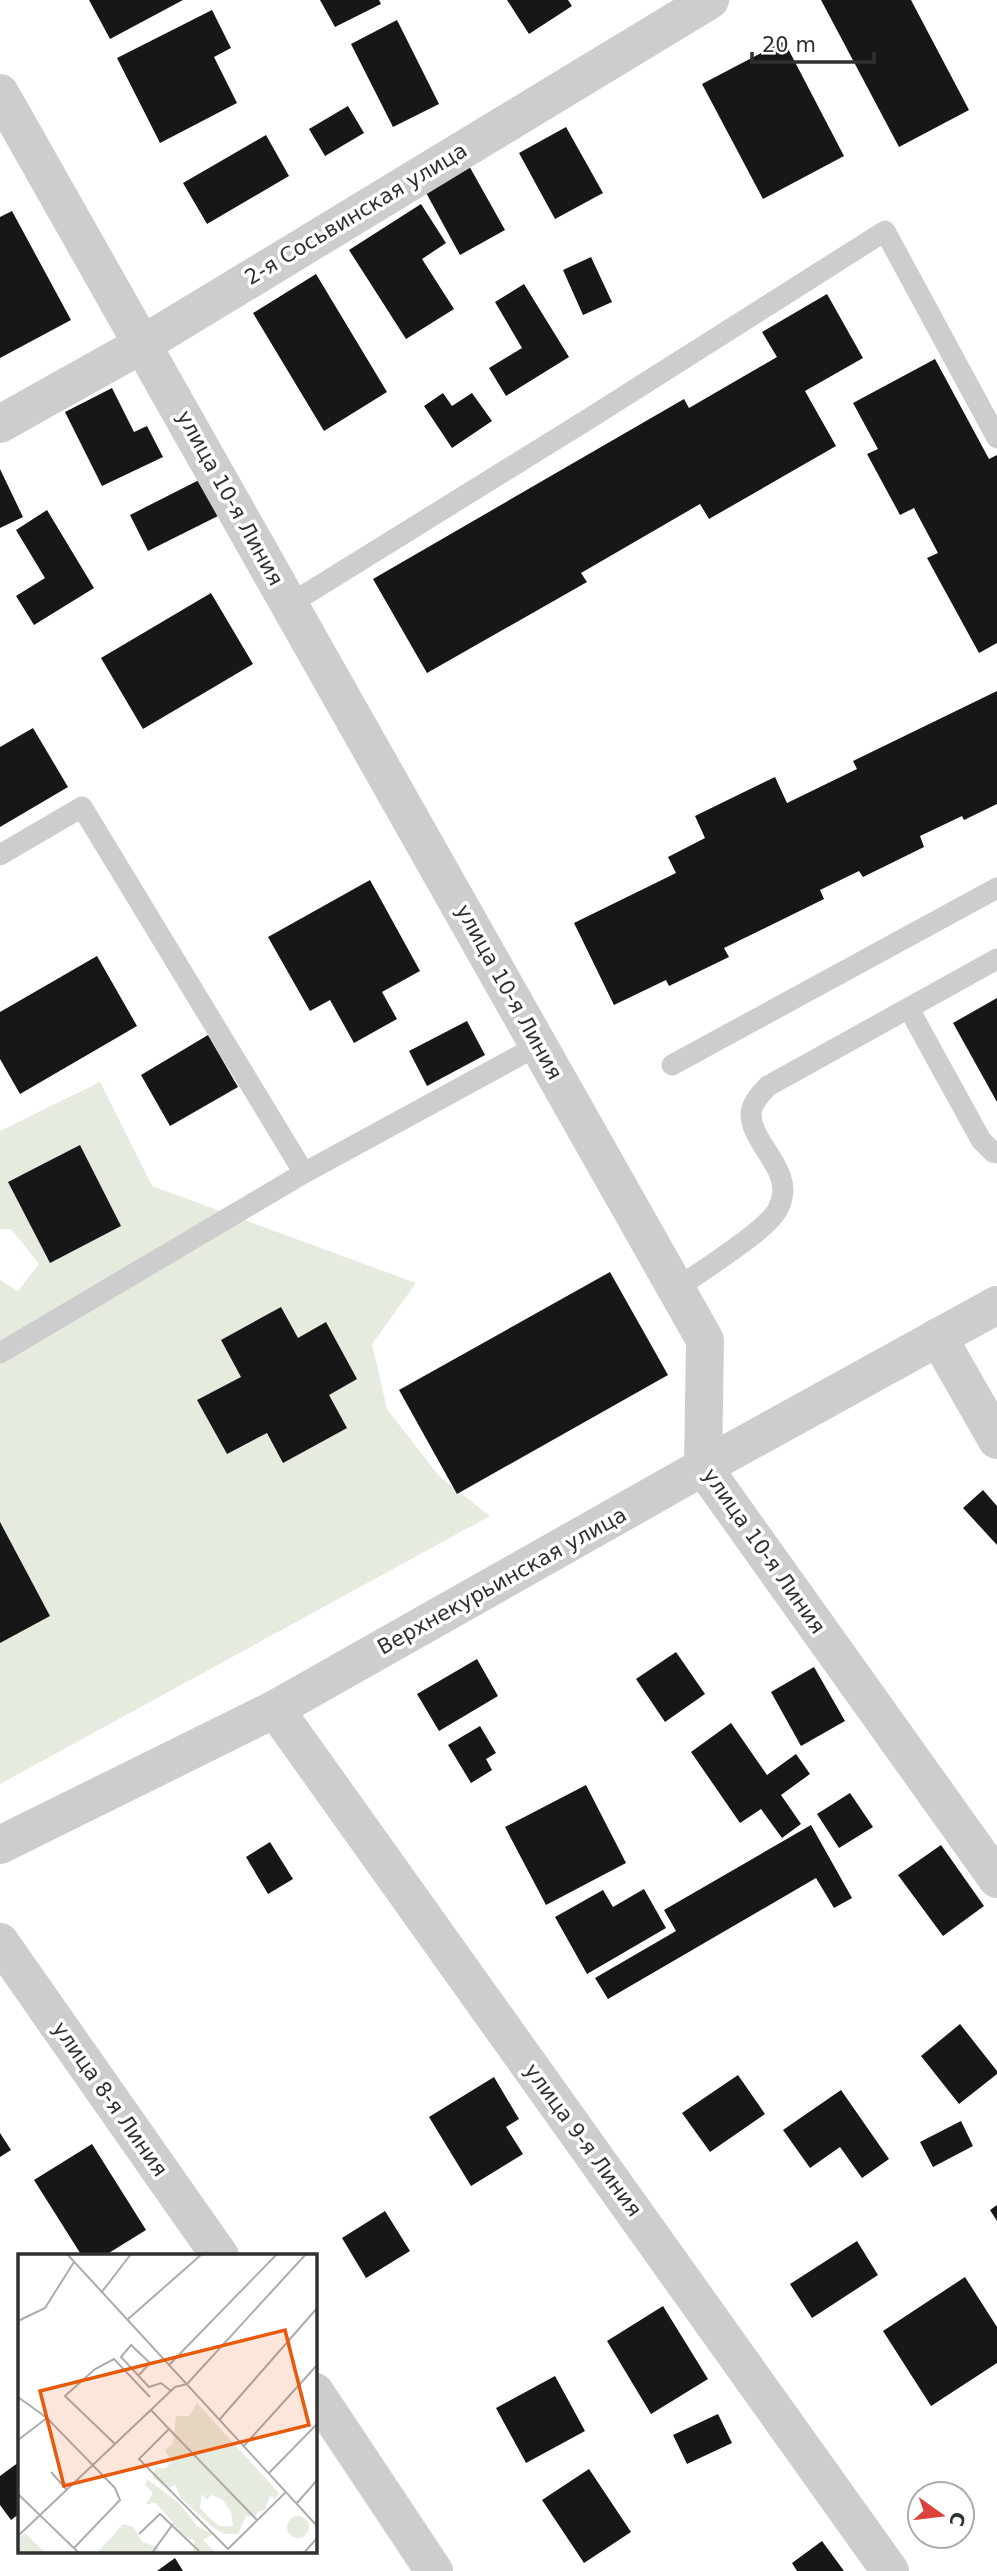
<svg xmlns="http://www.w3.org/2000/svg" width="997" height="2571" font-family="'DejaVu Sans',sans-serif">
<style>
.green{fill:#e5ecdf}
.building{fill:#171717}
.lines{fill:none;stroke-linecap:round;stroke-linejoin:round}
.service{stroke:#cdcdcd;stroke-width:21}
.minor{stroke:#cdcdcd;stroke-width:38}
.tertiary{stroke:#cdcdcd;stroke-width:38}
.labels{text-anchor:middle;stroke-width:7;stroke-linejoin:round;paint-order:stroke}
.street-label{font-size:21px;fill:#303030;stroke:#fff}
.inset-road{fill:none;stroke:#acacac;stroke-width:2}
.view{fill:#e8590c;fill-opacity:0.15;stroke:#e8590c;stroke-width:3.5}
.inset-edge{fill:none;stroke:#303030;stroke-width:3.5}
</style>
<rect width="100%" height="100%" fill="#fff"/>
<polygon class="green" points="100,1082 152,1186 416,1283 372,1344 387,1409 439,1476 490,1516 0,1784 0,1280 18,1291 39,1264 11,1229 0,1229 0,1131"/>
<g class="building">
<polygon points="89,0 183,0 110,39"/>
<polygon points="320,0 379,0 381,4 335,27"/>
<polygon points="507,0 568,0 572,6 529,34"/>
<polygon points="821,0 911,0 969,110 899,147"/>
<polygon points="212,10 231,48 214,57 237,103 160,143 117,58"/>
<polygon points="397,20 439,104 393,127 351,44"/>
<polygon points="784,41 844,156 763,199 702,84"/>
<polygon points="348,106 364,133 325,156 309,129"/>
<polygon points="566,127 603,193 555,219 519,153"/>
<polygon points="266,135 289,176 207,224 183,183"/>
<polygon points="468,164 505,230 460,255 424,189"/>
<polygon points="421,204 446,243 422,259 454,309 406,339 349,250"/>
<polygon points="12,211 71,320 0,358 0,217"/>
<polygon points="591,257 612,302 583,315 563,270"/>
<polygon points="316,274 387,392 324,431 253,313"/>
<polygon points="524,284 569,357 506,396 489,368 522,348 495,302"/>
<polygon points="827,294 863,358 805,391 836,446 709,519 700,504 581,573 587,582 427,673 373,579 684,399 689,408 777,357 762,332"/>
<polygon points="935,359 989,459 997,455 997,643 979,653 927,558 938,553 914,508 900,515 867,454 878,449 853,403"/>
<polygon points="112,388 134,432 147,426 163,457 102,486 65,412"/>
<polygon points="443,393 452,406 472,393 492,421 452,448 424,406"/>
<polygon points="0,469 23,517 0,528"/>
<polygon points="203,478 222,514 148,551 130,515"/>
<polygon points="47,510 94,588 34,625 16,596 45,578 16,530"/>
<polygon points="211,593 253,664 143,729 101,658"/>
<polygon points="997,691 997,804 964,820 962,816 920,836 924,847 863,877 859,871 820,890 824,899 724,948 729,957 669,986 666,980 614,1005 574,923 676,873 668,857 705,838 695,816 775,777 787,803 857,769 853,761"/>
<polygon points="33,728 68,787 0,827 0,747"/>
<polygon points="370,880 420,971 382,992 397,1019 354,1043 330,1000 310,1011 268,937"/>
<polygon points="97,956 137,1026 20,1094 0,1059 0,1012"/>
<polygon points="997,998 997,1102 953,1023"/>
<polygon points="467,1021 485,1055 427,1086 409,1051"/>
<polygon points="208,1035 238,1087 170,1126 141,1075"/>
<polygon points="80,1145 121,1226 50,1263 8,1182"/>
<polygon points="610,1272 668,1375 457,1494 399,1390"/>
<polygon points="281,1307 298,1338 326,1322 357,1379 329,1395 347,1428 283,1463 267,1433 227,1454 197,1400 241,1377 221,1340"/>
<polygon points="983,1490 997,1506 997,1545 963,1508"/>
<polygon points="0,1522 50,1616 0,1643"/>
<polygon points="676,1652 705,1694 665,1722 636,1679"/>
<polygon points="477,1659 498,1696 439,1731 417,1694"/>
<polygon points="814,1667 845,1721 801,1746 771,1692"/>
<polygon points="731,1723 767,1775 796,1754 810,1774 781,1795 801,1824 782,1838 761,1809 740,1823 691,1752"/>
<polygon points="480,1726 496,1753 486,1759 492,1770 471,1783 448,1745"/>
<polygon points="586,1785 626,1863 546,1905 505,1827"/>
<polygon points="850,1793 873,1827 839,1848 817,1814"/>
<polygon points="811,1825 852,1898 834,1908 816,1878 608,1999 595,1978 676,1931 664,1910"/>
<polygon points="270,1842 293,1879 268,1894 246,1857"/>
<polygon points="941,1845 984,1906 943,1936 898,1875"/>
<polygon points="644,1889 666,1928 587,1974 555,1917 603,1890 613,1907"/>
<polygon points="960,2024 997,2071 997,2074 959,2104 921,2056"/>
<polygon points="738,2075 765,2114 710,2152 682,2113"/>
<polygon points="494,2077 519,2119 506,2127 523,2154 471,2186 429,2117"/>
<polygon points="841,2090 889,2159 862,2178 840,2147 810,2168 783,2130"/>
<polygon points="961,2121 973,2146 933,2167 920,2142"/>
<polygon points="0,2133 11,2150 0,2157"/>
<polygon points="92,2144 146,2230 104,2256 82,2256 34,2180"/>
<polygon points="997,2205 997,2221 990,2210"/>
<polygon points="385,2211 410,2251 366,2278 342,2238"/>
<polygon points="857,2241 878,2275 812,2318 790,2284"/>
<polygon points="965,2277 997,2327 997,2363 931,2406 883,2331"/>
<polygon points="663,2306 708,2379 651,2414 607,2341"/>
<polygon points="555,2376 585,2431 526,2463 496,2408"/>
<polygon points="718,2414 732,2443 687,2464 673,2435"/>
<polygon points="19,2462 19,2514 11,2520 0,2505 0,2476"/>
<polygon points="589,2469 631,2532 584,2563 542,2500"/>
<polygon points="822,2541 844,2571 797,2571 792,2563"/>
<polygon points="175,2558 183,2571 157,2571"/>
</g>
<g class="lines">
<g class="service">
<polyline points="290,604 590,418 885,231 997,438"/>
<polyline points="0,855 82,807 304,1173 539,1045"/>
<polyline points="909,1009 981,1140 993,1152 997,1153"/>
<polyline points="672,1065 997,888"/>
<path d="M 676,1289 C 698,1273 768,1230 778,1209 C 798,1171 750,1145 751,1113 C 752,1103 761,1093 768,1086 L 997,959"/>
<polyline points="0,1353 304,1173"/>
</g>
<g class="minor">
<polyline points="0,93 705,1340 703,1467 997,1879"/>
<polyline points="0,424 143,344 710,0"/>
<polyline points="938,1337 997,1440"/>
<polyline points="275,1709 890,2571"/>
<polyline points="0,1942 220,2256"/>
<polyline points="315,2392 434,2571"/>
</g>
<polyline class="tertiary" points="0,1845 275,1709 703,1467 997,1305"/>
</g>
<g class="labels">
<g class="street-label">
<text transform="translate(356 214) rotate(-31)" y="7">2-я Сосьвинская улица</text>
<text transform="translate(230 498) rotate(61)" y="7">улица 10-я Линия</text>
<text transform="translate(509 992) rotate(61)" y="7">улица 10-я Линия</text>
<text transform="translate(764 1551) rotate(55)" y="7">улица 10-я Линия</text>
<text transform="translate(502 1581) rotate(-29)" y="7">Верхнекурьинская улица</text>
<text transform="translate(110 2099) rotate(55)" y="7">улица 8-я Линия</text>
<text transform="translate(583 2140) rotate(54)" y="7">улица 9-я Линия</text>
</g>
</g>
<g transform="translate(18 2254)">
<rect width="299" height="299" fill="#fff"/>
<path d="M 179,149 L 261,239 L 257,245 L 252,242 L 247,256 L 239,258 L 238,263 L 228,262 L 220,280 L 206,280 L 194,273 L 163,244 L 157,231 L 150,234 L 135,224 L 138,214 L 148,214 L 154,207 L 147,197 L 155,189 L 158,162 L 171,162 ZM 184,240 L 189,246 L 193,241 L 204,245 L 213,258 L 215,272 L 201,272 L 187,259 L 182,253 ZM 129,225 L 161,249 L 179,272 L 195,280 L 185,286 L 198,299 L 174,299 L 177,287 L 167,283 L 138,249 L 128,250 L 135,239 L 127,231 ZM269 273a11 11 0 1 1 22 0a11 11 0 1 1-22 0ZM 105,270 L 116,273 L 124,288 L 140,293 L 142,299 L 78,300 ZM 7,279 L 28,299 L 0,299 L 0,285 Z" fill="#e5ecdf" fill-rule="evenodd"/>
<path class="inset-road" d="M 49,0 L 300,273M 83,39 L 113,0M 109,66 L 184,0M 0,67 L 27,54 L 56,8M 151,111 L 259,0M 120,122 L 132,109 L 113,91 L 103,103 L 131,133 L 143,129 L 153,137M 0,143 L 29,164 L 97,234 L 102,246 L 56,294M 133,156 L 151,175 L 121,205 L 210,295 L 268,238M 202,165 L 300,53M 151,175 L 239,266M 0,186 L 29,164M 97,190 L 47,142 L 77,115 L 96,105 L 132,143M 225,193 L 300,110M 33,218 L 49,236M 250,220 L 300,169M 0,240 L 62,300M 279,249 L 300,225M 121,280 L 142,260 L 181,297M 0,282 L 157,133 L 169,130 L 288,0M 134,299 L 155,270M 285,300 L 300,283"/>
<path class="view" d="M 267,76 L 291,171 L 46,232 L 22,137 Z"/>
<rect width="299" height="299" class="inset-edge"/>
</g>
<g transform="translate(941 2515) rotate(104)"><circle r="33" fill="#ffffff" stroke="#acacac" stroke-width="2"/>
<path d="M0-5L12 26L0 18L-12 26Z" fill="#dd423c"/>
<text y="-10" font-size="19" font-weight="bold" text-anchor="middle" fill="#303030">С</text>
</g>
<path d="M752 52v10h122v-10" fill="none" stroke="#303030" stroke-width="3.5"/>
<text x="762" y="52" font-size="21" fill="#303030" stroke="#ffffff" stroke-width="5" paint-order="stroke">20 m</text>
</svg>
